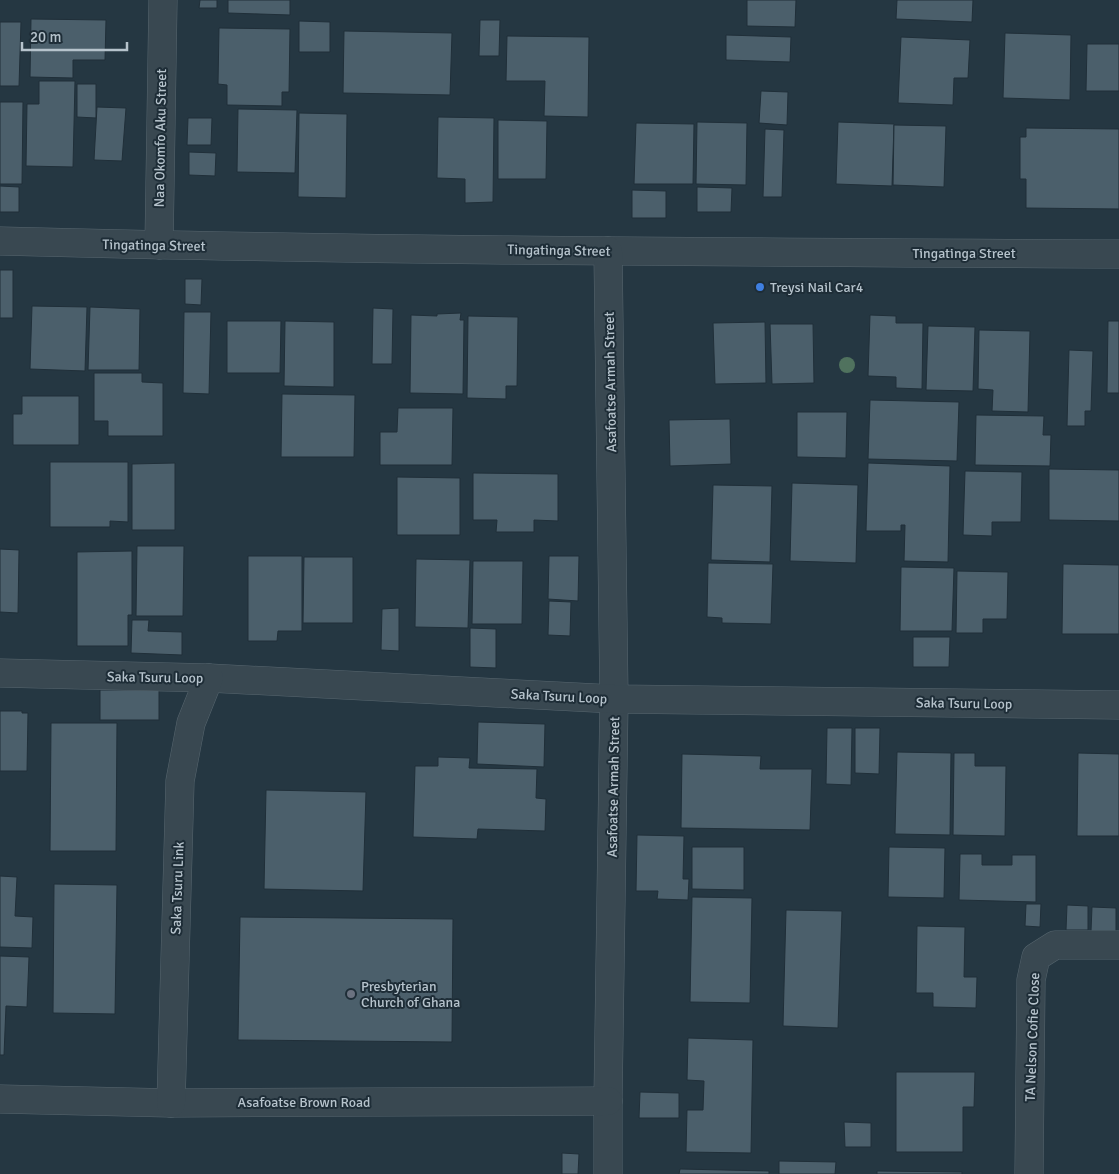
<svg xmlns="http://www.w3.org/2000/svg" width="1119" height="1174" font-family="Signika,sans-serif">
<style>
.building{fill:#4b5f6b;stroke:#202f39}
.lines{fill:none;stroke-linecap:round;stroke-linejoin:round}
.minor-casing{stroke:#57666f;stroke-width:29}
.minor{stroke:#394851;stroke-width:28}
.tree{fill:#50725e}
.shop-dot{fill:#3f7fe0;stroke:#1e2d37;stroke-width:2}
.worship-dot{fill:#6b7280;stroke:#1e2d37;stroke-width:2}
.labels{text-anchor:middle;stroke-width:4;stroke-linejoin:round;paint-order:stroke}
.street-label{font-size:14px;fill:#b6c3cc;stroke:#1e2d37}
.poi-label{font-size:14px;fill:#b6c3cc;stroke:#1e2d37;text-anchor:start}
</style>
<rect width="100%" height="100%" fill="#253742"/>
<g class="building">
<polygon points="200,0 217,0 217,8 199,8"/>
<polygon points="228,0 290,0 290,15 228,13"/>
<polygon points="747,0 796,0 795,27 747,26"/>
<polygon points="897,0 973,0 972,22 896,19"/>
<polygon points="31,19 106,20 105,60 73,60 73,78 30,77"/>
<polygon points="480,20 500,20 499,56 479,56"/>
<polygon points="299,21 330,22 330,52 299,52"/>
<polygon points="0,22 21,22 19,86 0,86"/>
<polygon points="219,28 290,29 289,92 282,92 282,106 227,105 227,85 218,84"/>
<polygon points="344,31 452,33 450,95 343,93"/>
<polygon points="1005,33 1071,35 1070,100 1003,98"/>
<polygon points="726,35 791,37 790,62 726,60"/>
<polygon points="507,36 589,37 588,117 544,116 545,81 506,81"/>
<polygon points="901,37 970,40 968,78 954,78 953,105 898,103"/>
<polygon points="1087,44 1119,44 1119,91 1086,91"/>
<polygon points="39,81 75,81 73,167 26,166 27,104 39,104"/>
<polygon points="77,84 96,84 96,118 77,117"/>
<polygon points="761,91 788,92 787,125 759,123"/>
<polygon points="0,102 23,102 22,184 0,184"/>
<polygon points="97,107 126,108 122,161 94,160"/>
<polygon points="238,109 297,110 295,173 237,172"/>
<polygon points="299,113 347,114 346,198 298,197"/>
<polygon points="438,117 494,118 493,202 465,203 465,179 437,178"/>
<polygon points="188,118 212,118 211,145 187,145"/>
<polygon points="498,120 547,121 546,179 498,179"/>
<polygon points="697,122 747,123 746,185 696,184"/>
<polygon points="838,122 894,124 892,186 836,184"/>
<polygon points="636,123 694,124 693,184 634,184"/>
<polygon points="894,125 946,126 944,187 893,185"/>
<polygon points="1026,128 1119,129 1119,209 1026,208 1026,179 1020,179 1020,137 1026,137"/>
<polygon points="765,129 784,130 782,197 763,197"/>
<polygon points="189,152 216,153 215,176 189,175"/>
<polygon points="0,186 19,187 19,212 0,212"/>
<polygon points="697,187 732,188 731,212 697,212"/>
<polygon points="632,190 666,191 666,218 632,218"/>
<rect x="0" y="270" width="13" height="48"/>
<polygon points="185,279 202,279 201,305 185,304"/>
<polygon points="32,306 87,307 85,371 30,369"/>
<polygon points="90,307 140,309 139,370 88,370"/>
<polygon points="373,308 393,309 392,364 372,364"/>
<polygon points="184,312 211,312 209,394 183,393"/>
<polygon points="461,313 460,320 464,320 463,394 410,393 411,315 437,316 437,314"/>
<polygon points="870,315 896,316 896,323 923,323 922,389 896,388 896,377 868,376"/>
<polygon points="468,316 518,317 517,386 506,386 506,399 467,398"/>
<polygon points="227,321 281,321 280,373 227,373"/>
<polygon points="285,321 334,322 334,387 284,386"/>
<polygon points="1108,321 1119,321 1119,393 1107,393"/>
<polygon points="765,322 766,383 715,384 713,323"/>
<polygon points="770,324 813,324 814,383 772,384"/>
<polygon points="928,326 975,327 973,391 926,390"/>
<polygon points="979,330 1030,331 1028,412 992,411 993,390 978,389"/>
<polygon points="1069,350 1093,351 1091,411 1085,411 1085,426 1067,426"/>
<polygon points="94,373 142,373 142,382 163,383 163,436 108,436 108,421 94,421"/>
<polygon points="282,394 355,395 354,457 281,457"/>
<polygon points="22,396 79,396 79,445 13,445 13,414 22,414"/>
<polygon points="870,400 959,402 957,461 868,459"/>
<polygon points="398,408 453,408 452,465 380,465 380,432 397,432"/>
<polygon points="797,412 847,412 846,458 797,457"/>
<polygon points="976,415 1044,416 1043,435 1051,435 1050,466 975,465"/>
<polygon points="730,419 731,464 670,466 669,420"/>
<polygon points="50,462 128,462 128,522 110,521 110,527 50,527"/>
<polygon points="175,463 175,530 132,530 132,464"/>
<polygon points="868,463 950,466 948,562 904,561 905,525 901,525 901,531 866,531"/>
<polygon points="1049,469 1119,470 1119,521 1049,520"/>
<polygon points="965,471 1022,472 1021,522 992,522 992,536 963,535"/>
<polygon points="473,473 558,474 558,521 534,520 534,532 496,532 497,520 473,520"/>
<polygon points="397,477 460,478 460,535 397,535"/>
<polygon points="792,483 858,485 856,563 790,561"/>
<polygon points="713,485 772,486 770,562 711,560"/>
<polygon points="137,546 184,546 183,616 136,616"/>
<polygon points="0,549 19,550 18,613 0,612"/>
<polygon points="132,551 132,615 128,615 128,646 77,646 77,552"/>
<polygon points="248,556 302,556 302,631 278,631 277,641 248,641"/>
<polygon points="549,556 579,556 578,601 548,599"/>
<polygon points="304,557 353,557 353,623 303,623"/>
<polygon points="416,559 470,560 468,628 415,627"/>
<polygon points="473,561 523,561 522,624 472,624"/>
<polygon points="708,563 773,564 771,624 722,623 722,618 707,617"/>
<polygon points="1063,564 1119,565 1119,634 1062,634"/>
<polygon points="901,567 954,568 952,631 900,631"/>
<polygon points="957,571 1008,572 1007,619 983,619 983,633 956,633"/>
<polygon points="549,601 571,602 570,636 548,635"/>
<polygon points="399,608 399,651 381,650 382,609"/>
<polygon points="132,620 149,620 148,631 182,632 182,655 131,653"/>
<polygon points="470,628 496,629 496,668 470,667"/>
<polygon points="913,637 950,637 949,667 913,667"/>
<rect x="100" y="690" width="59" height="30"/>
<polygon points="0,711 22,711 22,713 28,713 27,771 0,771"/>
<polygon points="478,722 545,724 544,767 477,764"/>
<polygon points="51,723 117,723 116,851 50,851"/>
<polygon points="827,728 852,728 851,785 826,784"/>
<polygon points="855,728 880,728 879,774 855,773"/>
<polygon points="897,752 951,753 950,835 895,834"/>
<polygon points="954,753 975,753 975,766 1006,766 1005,836 953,835"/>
<polygon points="1078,753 1119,754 1119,836 1077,836"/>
<polygon points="682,754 761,756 760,769 812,769 810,830 681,828"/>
<polygon points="438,757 470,758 469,768 537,769 536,798 546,799 545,831 478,829 477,839 413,837 415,766 438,766"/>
<polygon points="266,790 366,792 363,891 264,889"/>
<polygon points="637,835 684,836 683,879 689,879 688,900 657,899 658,891 636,891"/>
<polygon points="692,847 744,847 744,890 692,889"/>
<polygon points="889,847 945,848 944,898 888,897"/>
<polygon points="960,854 982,854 982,865 1012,865 1012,855 1036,855 1036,902 959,900"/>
<polygon points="0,876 17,877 15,916 33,917 32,948 0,947"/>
<polygon points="54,884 117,885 115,1014 53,1013"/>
<polygon points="692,897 752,898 750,1003 690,1002"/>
<polygon points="1026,904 1041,904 1040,927 1025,926"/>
<polygon points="1067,905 1088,906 1088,930 1066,930"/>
<polygon points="1092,907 1116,908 1116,931 1091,931"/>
<polygon points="786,910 842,911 838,1028 783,1026"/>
<polygon points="240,917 453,919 452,1042 238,1040"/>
<polygon points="917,926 965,927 964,977 977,977 976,1008 933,1007 933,993 916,993"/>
<polygon points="0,956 29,957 27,1007 6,1006 4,1055 0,1055"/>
<polygon points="688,1038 753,1040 751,1153 686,1152 687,1110 703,1110 704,1081 687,1080"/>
<polygon points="896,1072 975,1072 974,1107 963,1107 963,1152 896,1152"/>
<polygon points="640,1092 679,1093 679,1118 639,1118"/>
<polygon points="844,1122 871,1123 871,1147 845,1147"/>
<polygon points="562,1153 579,1154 578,1174 562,1174"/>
<polygon points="779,1161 836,1162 835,1174 779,1174"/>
<polygon points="680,1169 769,1171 769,1174 679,1174"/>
<polygon points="877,1171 962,1172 962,1174 877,1174"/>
</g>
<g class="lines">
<defs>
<g id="minor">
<path d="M 0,241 C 373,251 746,252 1119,254"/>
<polyline points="159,245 163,0"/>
<polyline points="608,251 614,699 608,1101 608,1174"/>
<polyline points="0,673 209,678 614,699 1119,705"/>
<polyline points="0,1099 171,1103 608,1101"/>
<polyline points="171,1103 180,781 191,723 209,678"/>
<polyline points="1029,1174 1031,980 1036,957 1055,945 1119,945"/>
</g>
</defs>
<use href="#minor" class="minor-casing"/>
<use href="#minor" class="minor"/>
</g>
<circle class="tree" cx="847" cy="365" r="8"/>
<circle class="shop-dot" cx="760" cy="287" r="5"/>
<circle class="worship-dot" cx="351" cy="994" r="5"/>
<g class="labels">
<g class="street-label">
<text transform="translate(160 138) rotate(-89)" y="5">Naa Okomfo Aku Street</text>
<text transform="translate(154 245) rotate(1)" y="5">Tingatinga Street</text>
<text transform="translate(559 250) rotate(1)" y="5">Tingatinga Street</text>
<text x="964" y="258">Tingatinga Street</text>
<text transform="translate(610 382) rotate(-91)" y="5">Asafoatse Armah Street</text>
<text transform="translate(155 677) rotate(1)" y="5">Saka Tsuru Loop</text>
<text transform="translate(559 696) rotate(3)" y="5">Saka Tsuru Loop</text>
<text transform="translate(964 703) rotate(1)" y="5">Saka Tsuru Loop</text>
<text transform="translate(613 787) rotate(-89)" y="5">Asafoatse Armah Street</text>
<text transform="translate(177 888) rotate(-88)" y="5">Saka Tsuru Link</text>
<text transform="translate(1032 1037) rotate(-88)" y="5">TA Nelson Cofie Close</text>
<text x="304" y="1107">Asafoatse Brown Road</text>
</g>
<g class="poi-label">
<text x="770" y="292">Treysi Nail Car4</text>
<text x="361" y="991">Presbyterian<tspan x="361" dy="16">Church of Ghana</tspan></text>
</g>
</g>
<path d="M22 42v8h105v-8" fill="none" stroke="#b6c3cc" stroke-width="2.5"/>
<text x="30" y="42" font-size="15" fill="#b6c3cc" stroke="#1e2d37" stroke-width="4" paint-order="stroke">20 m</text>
</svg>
